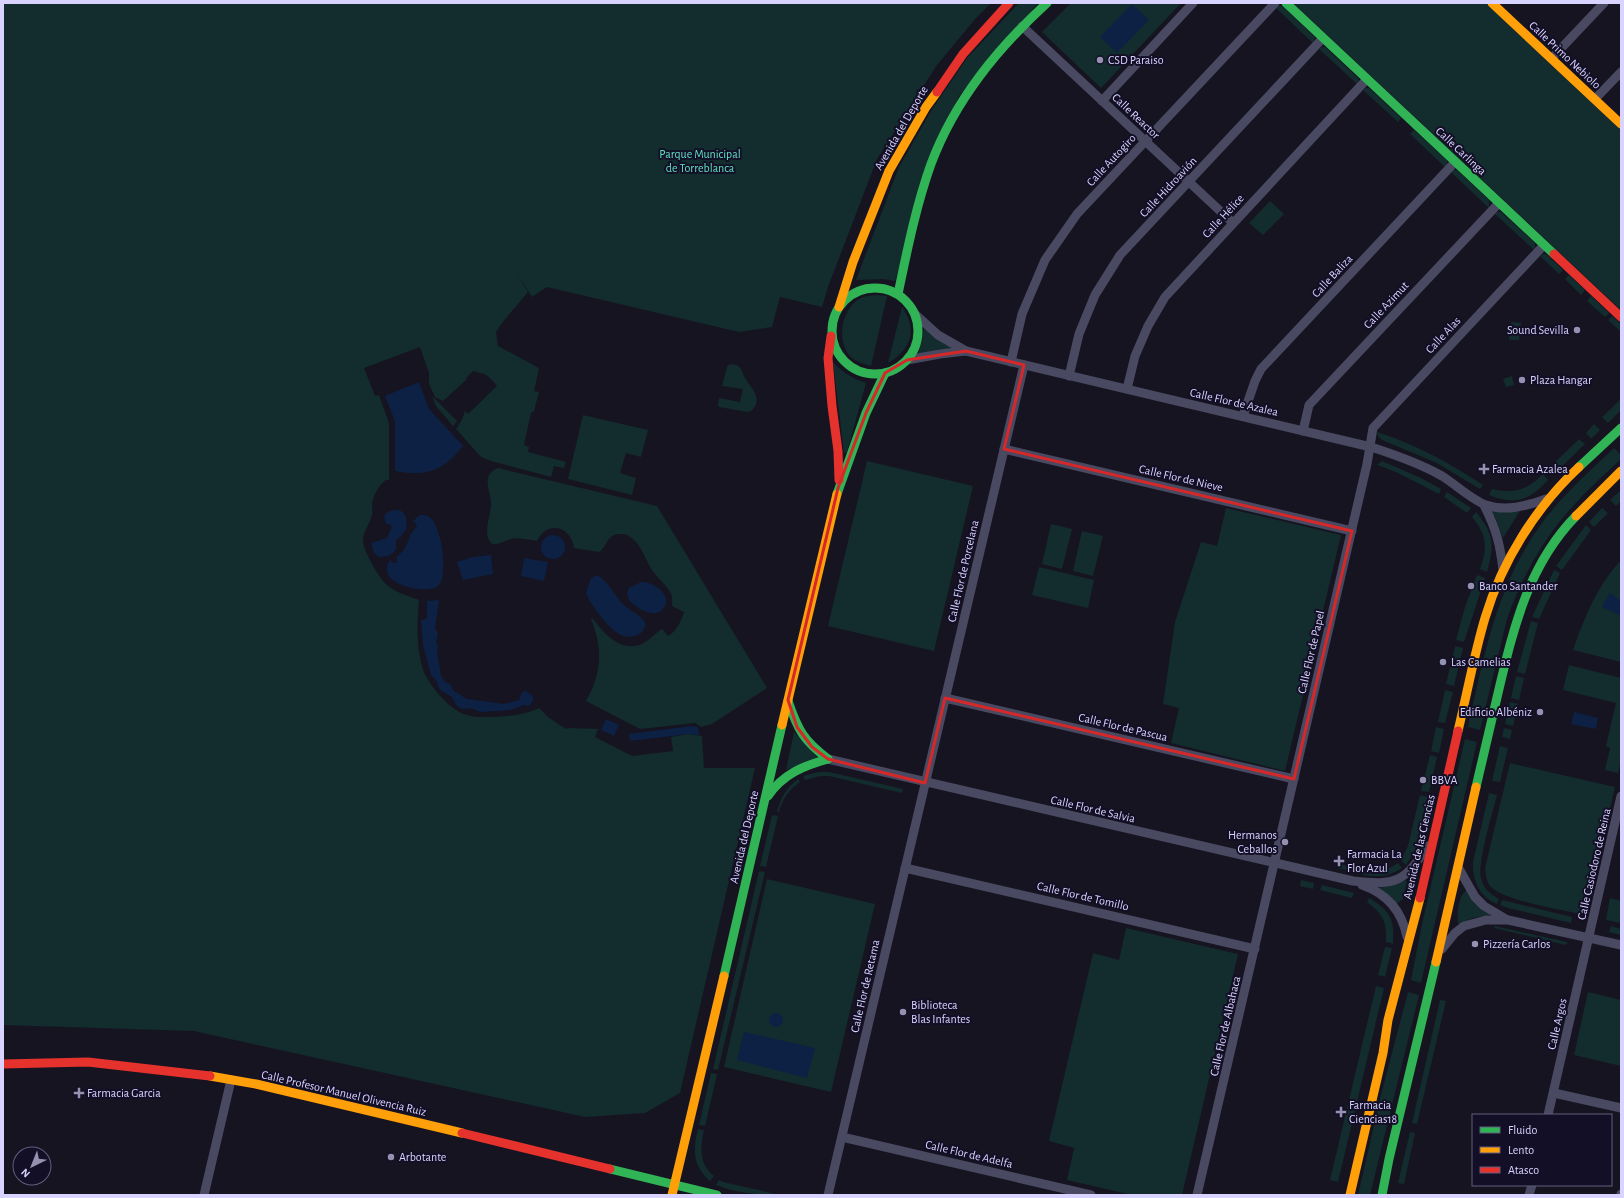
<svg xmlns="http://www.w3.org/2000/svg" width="1624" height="1198" font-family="'Alegreya Sans',sans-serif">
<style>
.green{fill:#132c2d}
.water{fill:#0d2144}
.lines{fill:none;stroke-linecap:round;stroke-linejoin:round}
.street{stroke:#4a4962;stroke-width:9}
.fast{stroke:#30b455;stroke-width:9}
.slow{stroke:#ff9f0a;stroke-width:9}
.jam{stroke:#e5322d;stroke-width:9}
.marked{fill:none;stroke:#d62828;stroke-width:3;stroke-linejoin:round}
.poi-dot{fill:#9591b1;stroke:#130f26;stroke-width:1.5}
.labels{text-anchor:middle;stroke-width:4;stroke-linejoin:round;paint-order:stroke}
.street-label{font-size:12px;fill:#d9d4ff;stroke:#130f26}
.poi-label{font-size:12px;fill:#d9d4ff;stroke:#130f26;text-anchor:start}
.park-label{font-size:12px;fill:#5fe0c0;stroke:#130f26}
</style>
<rect width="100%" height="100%" fill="#161421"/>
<g class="green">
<path d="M 3,3 L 991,3 L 976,18 L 937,65 L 877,159 L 828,287 L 822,307 L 780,297 L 772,327 L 739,332 L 547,287 L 532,297 L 516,272 L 528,292 L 502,323 L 496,332 L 498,346 L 539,368 L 534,391 L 539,392 L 534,411 L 531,413 L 524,445 L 529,447 L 528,452 L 566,462 L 564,468 L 554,466 L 551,477 L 491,461 L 481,457 L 456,429 L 462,420 L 465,411 L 468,414 L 497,386 C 493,381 487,373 480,373 C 478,372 476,372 473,371 L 466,378 L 467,379 L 443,401 L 435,397 L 429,384 L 429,373 L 420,347 L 364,368 L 375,396 L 379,395 L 389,423 L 389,480 L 386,480 C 379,485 374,494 372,503 C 372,507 373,511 372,515 C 370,524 363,531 363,541 C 363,550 379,578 386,584 C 393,592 409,596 419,600 C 417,623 416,647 423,670 C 429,685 448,708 464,714 C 473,718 484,717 494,717 C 510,716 524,715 539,708 L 548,717 L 566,729 L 568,728 L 598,729 L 595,737 L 632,756 L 673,751 L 671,737 L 689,734 L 702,736 L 704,768 L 755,768 L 680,1093 L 645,1113 L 585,1117 L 194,1031 L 3,1025 Z"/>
<polygon points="1019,3 1038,3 959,96 895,281 883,279 856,280 899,167 931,111 967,58"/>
<polygon points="1071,3 1181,3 1101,88 1042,32"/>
<polygon points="1293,3 1486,3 1621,130 1621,310"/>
<polygon points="1278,6 1282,6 1315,37 1313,43 1276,8"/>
<polygon points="1322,47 1325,47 1358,78 1359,81 1357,84 1319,49"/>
<polygon points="1366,88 1369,88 1401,118 1398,122 1363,90"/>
<polygon points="1414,130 1447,160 1447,164 1445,167 1410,134"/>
<polygon points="1454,170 1457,170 1489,200 1489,208 1451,172"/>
<polygon points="1270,201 1284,214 1263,235 1249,223"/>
<polygon points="1497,212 1501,212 1535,243 1535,247 1534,250 1495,214"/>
<polygon points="1543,254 1547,255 1563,270 1559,274 1540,256"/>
<polygon points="1569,275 1585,290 1581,295 1565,279"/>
<path d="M 877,295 L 887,296 L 871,366 C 864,364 856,362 851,357 C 836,342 841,310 859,299 C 864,296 871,295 877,295 Z"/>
<polygon points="1591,296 1609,313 1605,317 1587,301"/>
<path d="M 902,307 C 918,329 911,350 888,363 Z"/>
<polygon points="1612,316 1621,324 1621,332 1608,320"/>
<polygon points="1511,322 1521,323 1519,340 1509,340"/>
<polygon points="924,328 953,348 952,349 940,349 918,354 922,341"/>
<path d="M 833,362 C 843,373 852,378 866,383 L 847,452 L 844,453 Z"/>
<path d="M 730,364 C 733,365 737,364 739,367 C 742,369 743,375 745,378 C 752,389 764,400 751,411 L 747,412 L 719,407 L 718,405 L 719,398 L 740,402 L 743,389 L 722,386 L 727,367 Z"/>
<polygon points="1512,376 1514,385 1506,387 1503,379"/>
<polygon points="432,396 457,421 453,426 436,406"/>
<polygon points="1621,399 1621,410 1608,423 1602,417"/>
<polygon points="583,415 648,430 641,457 626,453 620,473 636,478 632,495 568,479"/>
<polygon points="1594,424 1600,430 1591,439 1586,433"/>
<path d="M 1377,432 C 1415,444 1450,463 1483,485 L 1480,489 L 1437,463 L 1382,440 L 1378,436 Z"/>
<polygon points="1579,439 1585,444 1553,475 1547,470"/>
<path d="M 1614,448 L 1621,455 L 1621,459 C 1605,474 1588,489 1573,506 C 1543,539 1522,577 1507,619 L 1480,730 L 1468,727 C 1484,656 1496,588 1539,527 C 1560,497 1588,473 1614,448 Z"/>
<polygon points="867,461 973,486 934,651 828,626"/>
<polygon points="1382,461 1421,478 1441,489 1439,494 1396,472 1377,465"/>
<path d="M 498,468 L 657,506 L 767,688 L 712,724 L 701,727 L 695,723 L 640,729 L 586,701 C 602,673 603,648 591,619 L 592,618 C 604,633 620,653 642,644 C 650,640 655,633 662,629 L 668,636 C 677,631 681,621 684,612 L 672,606 C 672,602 673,599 671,594 C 667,585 658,579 652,570 C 645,559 638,534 621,534 C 606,533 608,547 599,552 L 574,548 C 571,526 547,520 537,541 C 532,540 515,537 511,539 C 504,541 500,545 492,544 C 482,534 490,519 491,506 C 492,498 486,485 488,478 C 489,473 493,470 498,468 Z"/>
<path d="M 1543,474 L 1548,480 C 1530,500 1515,506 1489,495 L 1492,489 C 1515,494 1527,490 1543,474 Z"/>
<polygon points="1621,490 1621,501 1616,506 1610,500"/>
<polygon points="1447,492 1471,508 1467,513 1444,497"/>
<polygon points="1226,508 1341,535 1285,771 1171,743 1179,708 1163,704 1175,622 1201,542 1217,546"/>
<polygon points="1489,508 1509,512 1520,511 1503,538 1495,517"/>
<polygon points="1602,508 1608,513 1594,527 1589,522"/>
<path d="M 1476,512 C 1494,534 1495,545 1487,572 L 1480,569 C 1488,547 1487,535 1472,517 Z"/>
<polygon points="1051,524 1072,529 1062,569 1042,564"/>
<polygon points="1586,525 1591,530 1562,570 1556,566"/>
<polygon points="1082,531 1103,536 1093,576 1073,571"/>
<path d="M 1621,560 L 1621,662 L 1573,650 C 1584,618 1597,586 1621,560 Z"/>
<polygon points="1039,567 1094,580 1088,608 1032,595"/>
<polygon points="1554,570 1560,573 1539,619 1532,617"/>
<polygon points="1477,575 1485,578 1464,642 1456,640 1465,607"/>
<polygon points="1531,621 1538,623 1525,674 1517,672"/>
<polygon points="1455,646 1463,648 1454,686 1446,684"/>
<polygon points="1569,665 1621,678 1621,759 1618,773 1605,770 1610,748 1606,746 1616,703 1563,690"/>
<polygon points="1516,676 1524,678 1519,700 1511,698"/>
<polygon points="1445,690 1453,692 1445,723 1438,722"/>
<polygon points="1510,702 1518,704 1513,726 1505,724"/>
<polygon points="1436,727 1444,729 1439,753 1431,751"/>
<polygon points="1504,728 1512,730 1510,739 1502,737"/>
<polygon points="794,732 818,758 786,770"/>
<polygon points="1465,739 1477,742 1421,983 1411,980 1422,924"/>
<polygon points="1500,746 1508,748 1500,782 1492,781"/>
<polygon points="1430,755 1437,757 1429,792 1421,791"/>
<path d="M 1510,763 L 1615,787 L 1585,915 C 1564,910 1503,901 1490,886 C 1486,881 1486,874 1485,868 Z"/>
<polygon points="819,772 829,772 903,789 902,793 829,776 820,776 805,780 803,776"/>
<path d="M 798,779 L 800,782 C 789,790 782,799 779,812 L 777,812 C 781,797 786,788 798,779 Z"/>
<path d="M 1489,793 L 1497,795 C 1493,811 1477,864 1481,878 C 1483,888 1490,894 1499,899 L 1497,904 C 1480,897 1472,881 1473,862 Z"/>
<polygon points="1420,795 1428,797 1415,850 1406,865 1401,860 1408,846"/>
<polygon points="772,815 778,816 766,867 760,866"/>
<path d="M 1398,863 L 1402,868 C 1379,883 1362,874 1338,868 L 1339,864 C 1360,869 1379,877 1398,863 Z"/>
<polygon points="759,871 765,872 718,1070 713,1069"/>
<polygon points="767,879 875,904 831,1092 724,1067"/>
<polygon points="1301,880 1314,883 1313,889 1300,886"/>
<polygon points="1405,880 1407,882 1403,899 1396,904 1378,888 1391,886"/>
<polygon points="1322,885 1354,893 1352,898 1320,890"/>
<path d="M 1467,890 L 1490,913 L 1490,915 L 1472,918 L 1459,925 C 1456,915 1458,896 1467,890 Z"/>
<path d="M 1369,898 C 1390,910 1395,920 1393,944 L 1386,942 C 1387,922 1383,914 1367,902 Z"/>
<polygon points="1610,898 1621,901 1621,923 1606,920"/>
<polygon points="1502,900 1572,917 1571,923 1508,908 1500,905"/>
<polygon points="1495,926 1567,942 1566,945 1494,928"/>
<polygon points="1611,926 1621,929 1621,935 1609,932"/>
<polygon points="1126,928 1238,954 1182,1195 1132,1195 1067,1180 1074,1148 1049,1141 1093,953 1119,960"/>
<polygon points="1385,947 1392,948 1385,977 1378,975"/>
<polygon points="1376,986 1384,988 1338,1182 1330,1180"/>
<polygon points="1408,992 1419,995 1370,1195 1358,1195 1382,1091"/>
<polygon points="1588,992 1621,1000 1621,1066 1574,1055"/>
<polygon points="1440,1000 1446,1001 1417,1124 1412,1123"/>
<polygon points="711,1073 717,1074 705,1126 699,1125"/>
<path d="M 698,1129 L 704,1130 C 700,1148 699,1164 714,1176 L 710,1181 C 692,1165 693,1150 698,1129 Z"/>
<polygon points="1410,1132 1415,1133 1404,1184 1398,1183"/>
<path d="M 719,1180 L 723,1182 L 780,1195 C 758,1195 737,1193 716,1185 Z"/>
</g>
<g class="water">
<polygon points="1132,4 1149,20 1117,53 1100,37"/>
<path d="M 419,382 L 429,409 L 463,446 C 443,471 427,477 395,471 L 395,421 L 385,396 Z"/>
<path d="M 393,510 C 406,508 408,520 406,530 L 396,541 L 396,549 L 394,552 L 388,556 L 379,557 L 374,553 L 371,543 L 387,538 L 392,527 L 389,524 L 386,524 L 384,516 L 388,512 Z"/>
<path d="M 420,515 C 433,514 436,525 439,535 C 443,545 447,579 438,586 C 428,595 373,585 390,560 L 393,563 L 397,562 L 397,556 C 409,550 407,534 417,527 L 415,522 L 413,521 Z"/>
<circle cx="553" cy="547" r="12"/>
<polygon points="491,555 493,574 463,580 457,562 473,557"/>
<polygon points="524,558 548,562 544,581 521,576"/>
<path d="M 597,575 C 609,581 614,596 624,605 C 628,609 645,618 645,623 C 646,627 643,631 640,634 C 633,637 626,638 619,634 C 609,629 590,604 586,593 L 591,578 Z"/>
<path d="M 641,582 C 655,581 675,598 662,610 C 653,619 635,607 629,600 L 627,593 L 629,588 Z"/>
<polygon points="1610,593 1621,601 1621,616 1602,607"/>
<polygon points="439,600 435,628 438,634 436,641 438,647 437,652 441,676 445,682 450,684 454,691 467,699 504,704 519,700 522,692 526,691 533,696 533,701 529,706 524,705 510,710 481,712 471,708 462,709 457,706 452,697 440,690 436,680 431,675 423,645 421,620 427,619 427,601"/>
<polygon points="1574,712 1598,718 1596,729 1571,724"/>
<polygon points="606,719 619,725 614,736 601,730"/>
<polygon points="692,726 698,727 699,735 689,734 630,741 629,734"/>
<circle cx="776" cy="1020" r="7"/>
<polygon points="744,1032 815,1048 807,1078 737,1060"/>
</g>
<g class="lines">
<g class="street">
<polyline points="1022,26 1233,223"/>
<polyline points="1552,58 1604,3"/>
<polyline points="1595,99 1621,72"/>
<polyline points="1102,101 1193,3"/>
<path d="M 915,314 L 938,335 L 966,351 L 1371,447 C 1396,455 1419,463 1442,476 C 1455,484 1472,500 1486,505 C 1506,512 1526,506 1546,499"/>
<polyline points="907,360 940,354 966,351"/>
<polyline points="1011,362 1022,314 1045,260 1077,214 1275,3"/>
<polyline points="1069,376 1079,334 1095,295 1120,255 1323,38"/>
<polyline points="1127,389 1135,356 1148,326 1165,297 1367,79"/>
<polyline points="1243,416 1255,381 1261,369 1455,162"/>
<polyline points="1303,431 1309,405 1499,203"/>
<polyline points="1004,449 1352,531"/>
<path d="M 1484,505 C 1496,529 1500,543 1503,570"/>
<polyline points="945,698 1294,779"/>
<path d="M 828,759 L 1353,881 C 1397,886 1404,882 1428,846"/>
<polyline points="1458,867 1475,897 1484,906 1506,919"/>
<polyline points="905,868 1255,949"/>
<path d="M 1362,885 C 1388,894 1402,911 1407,937"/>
<polyline points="1442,949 1455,933 1464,926 1486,920 1508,920 1621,945"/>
<polyline points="1554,1093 1621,1108"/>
<polyline points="1548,1115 1621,796"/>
<polyline points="842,1137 1091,1195"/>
<polyline points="204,1195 231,1080"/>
<polyline points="828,1195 1024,365"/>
<polyline points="1197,1195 1367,464 1373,428 1544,245"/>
<polyline points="1529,1195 1532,1185"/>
<polyline points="1621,1195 1621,1194"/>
</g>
<g class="fast">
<polyline points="1286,3 1554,254"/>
<circle cx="875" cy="331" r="43"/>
<path d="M 898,294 C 907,251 916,206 931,164 C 955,100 997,49 1047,3"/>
<polyline points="1579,467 1621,428"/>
<polyline points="837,494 866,413 885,373"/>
<path d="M 788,701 C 798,730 803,740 828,759"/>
<path d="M 1476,787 C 1484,754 1491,722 1499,689 C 1514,626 1529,564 1576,516"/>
<path d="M 768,796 C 783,774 803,766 828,759"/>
<polyline points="724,976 782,725"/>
<polyline points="610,1169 717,1195"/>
<polyline points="1382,1195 1389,1159 1436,962"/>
</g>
<g class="slow">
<polyline points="1492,3 1621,124"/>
<polyline points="839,307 853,262 889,171 926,107 937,92"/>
<polyline points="1576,516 1621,471"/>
<polyline points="782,725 837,494"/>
<path d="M 1458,731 C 1467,694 1474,655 1485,618 C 1502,561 1536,507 1579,467"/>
<polyline points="1436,962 1476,787"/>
<polyline points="210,1076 256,1084 462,1133"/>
<polyline points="672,1195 724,976"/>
<polyline points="1350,1195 1383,1053 1388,1020 1420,898"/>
</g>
<g class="jam">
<polyline points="937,92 963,54 1009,3"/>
<polyline points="1554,254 1621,317"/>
<polyline points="831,336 828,358 832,406 838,451 839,480"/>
<polyline points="1420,898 1458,731"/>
<polyline points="3,1064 88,1062 210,1076"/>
<polyline points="462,1133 610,1169"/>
</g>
</g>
<path class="marked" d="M 966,351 L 1024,365 L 1004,449 L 1352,531 L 1294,779 L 945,698 L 925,783 L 828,759 L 812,747 L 797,727 L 788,700 L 838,488 L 866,413 L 885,373 L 907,360 Z"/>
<g class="poi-dot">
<circle cx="1100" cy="60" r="4"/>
<circle cx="1577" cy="330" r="4"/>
<circle cx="1522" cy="380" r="4"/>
<path d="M1482 463h4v4h4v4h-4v4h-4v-4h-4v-4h4z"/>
<circle cx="1471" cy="586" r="4"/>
<circle cx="1443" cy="662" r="4"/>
<circle cx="1540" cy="712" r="4"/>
<circle cx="1423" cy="780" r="4"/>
<circle cx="1285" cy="842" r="4"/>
<path d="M1337 855h4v4h4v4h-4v4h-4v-4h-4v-4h4z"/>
<circle cx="1475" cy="944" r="4"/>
<circle cx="903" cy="1012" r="4"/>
<path d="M77 1087h4v4h4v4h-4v4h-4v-4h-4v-4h4z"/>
<path d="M1339 1106h4v4h4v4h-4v4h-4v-4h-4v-4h4z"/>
<circle cx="391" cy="1157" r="4"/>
</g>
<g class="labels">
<g class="street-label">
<text transform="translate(1565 55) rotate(43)" y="4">Calle Primo Nebiolo</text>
<text transform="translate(1136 116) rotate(43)" y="4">Calle Reactor</text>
<text transform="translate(901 128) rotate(-60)" y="4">Avenida del Deporte</text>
<text transform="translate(1461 151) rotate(43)" y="4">Calle Carlinga</text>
<text transform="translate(1111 160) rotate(-47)" y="4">Calle Autogiro</text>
<text transform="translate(1168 187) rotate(-47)" y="4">Calle Hidroavión</text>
<text transform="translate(1223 216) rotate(-47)" y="4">Calle Hélice</text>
<text transform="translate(1332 276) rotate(-47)" y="4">Calle Baliza</text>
<text transform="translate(1386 305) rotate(-47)" y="4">Calle Azimut</text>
<text transform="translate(1443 335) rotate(-47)" y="4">Calle Alas</text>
<text transform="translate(1234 402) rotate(13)" y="4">Calle Flor de Azalea</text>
<text transform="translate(1181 478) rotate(13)" y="4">Calle Flor de Nieve</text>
<text transform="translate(963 571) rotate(-77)" y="4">Calle Flor de Porcelana</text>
<text transform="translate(1311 652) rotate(-77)" y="4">Calle Flor de Papel</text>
<text transform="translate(1123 727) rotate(13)" y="4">Calle Flor de Pascua</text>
<text transform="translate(1093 809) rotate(13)" y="4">Calle Flor de Salvia</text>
<text transform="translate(744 837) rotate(-77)" y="4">Avenida del Deporte</text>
<text transform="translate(1419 847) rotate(-77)" y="4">Avenida de las Ciencias</text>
<text transform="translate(1594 864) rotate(-77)" y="4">Calle Casiodoro de Reina</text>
<text transform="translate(1083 896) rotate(13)" y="4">Calle Flor de Tomillo</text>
<text transform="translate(865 986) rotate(-77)" y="4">Calle Flor de Retama</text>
<text transform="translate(1557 1024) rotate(-77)" y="4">Calle Argos</text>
<text transform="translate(1225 1026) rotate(-77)" y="4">Calle Flor de Albahaca</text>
<text transform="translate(344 1093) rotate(13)" y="4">Calle Profesor Manuel Olivencia Ruiz</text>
<text transform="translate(969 1154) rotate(13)" y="4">Calle Flor de Adelfa</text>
</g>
<g class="poi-label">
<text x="1108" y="64">CSD Paraiso</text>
<text x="1569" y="334" text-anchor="end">Sound Sevilla</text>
<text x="1530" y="384">Plaza Hangar</text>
<text x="1492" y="473">Farmacia Azalea</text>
<text x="1479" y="590">Banco Santander</text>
<text x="1451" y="666">Las Camelias</text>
<text x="1532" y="716" text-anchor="end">Edificio Albéniz</text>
<text x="1431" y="784">BBVA</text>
<text x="1277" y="839" text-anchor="end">Hermanos<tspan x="1277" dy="14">Ceballos</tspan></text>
<text x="1347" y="858">Farmacia La<tspan x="1347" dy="14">Flor Azul</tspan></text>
<text x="1483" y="948">Pizzería Carlos</text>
<text x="911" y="1009">Biblioteca<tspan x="911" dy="14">Blas Infantes</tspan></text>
<text x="87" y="1097">Farmacia Garcia</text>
<text x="1349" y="1109">Farmacia<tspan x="1349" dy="14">Ciencias18</tspan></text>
<text x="399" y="1161">Arbotante</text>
</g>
<g class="park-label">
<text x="700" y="158">Parque Municipal<tspan x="700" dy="14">de Torreblanca</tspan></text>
</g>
</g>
<rect width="1624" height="1198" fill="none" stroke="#d9d4ff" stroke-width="8"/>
<rect x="1472" y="1114" width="140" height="72" fill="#130f26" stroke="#625e7d"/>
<rect x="1480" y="1127" width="20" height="6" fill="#30b455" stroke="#625e7d"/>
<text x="1508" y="1134" font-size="12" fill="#d9d4ff">Fluido</text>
<rect x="1480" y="1147" width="20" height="6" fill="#ff9f0a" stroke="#625e7d"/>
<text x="1508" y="1154" font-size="12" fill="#d9d4ff">Lento</text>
<rect x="1480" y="1167" width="20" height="6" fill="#e5322d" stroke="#625e7d"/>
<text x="1508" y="1174" font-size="12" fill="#d9d4ff">Atasco</text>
<g transform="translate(32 1166) rotate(223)"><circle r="19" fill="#130f26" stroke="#625e7d"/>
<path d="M0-3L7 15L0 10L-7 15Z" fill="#9591b1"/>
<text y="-6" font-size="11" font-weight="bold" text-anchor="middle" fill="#d9d4ff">N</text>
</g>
</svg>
